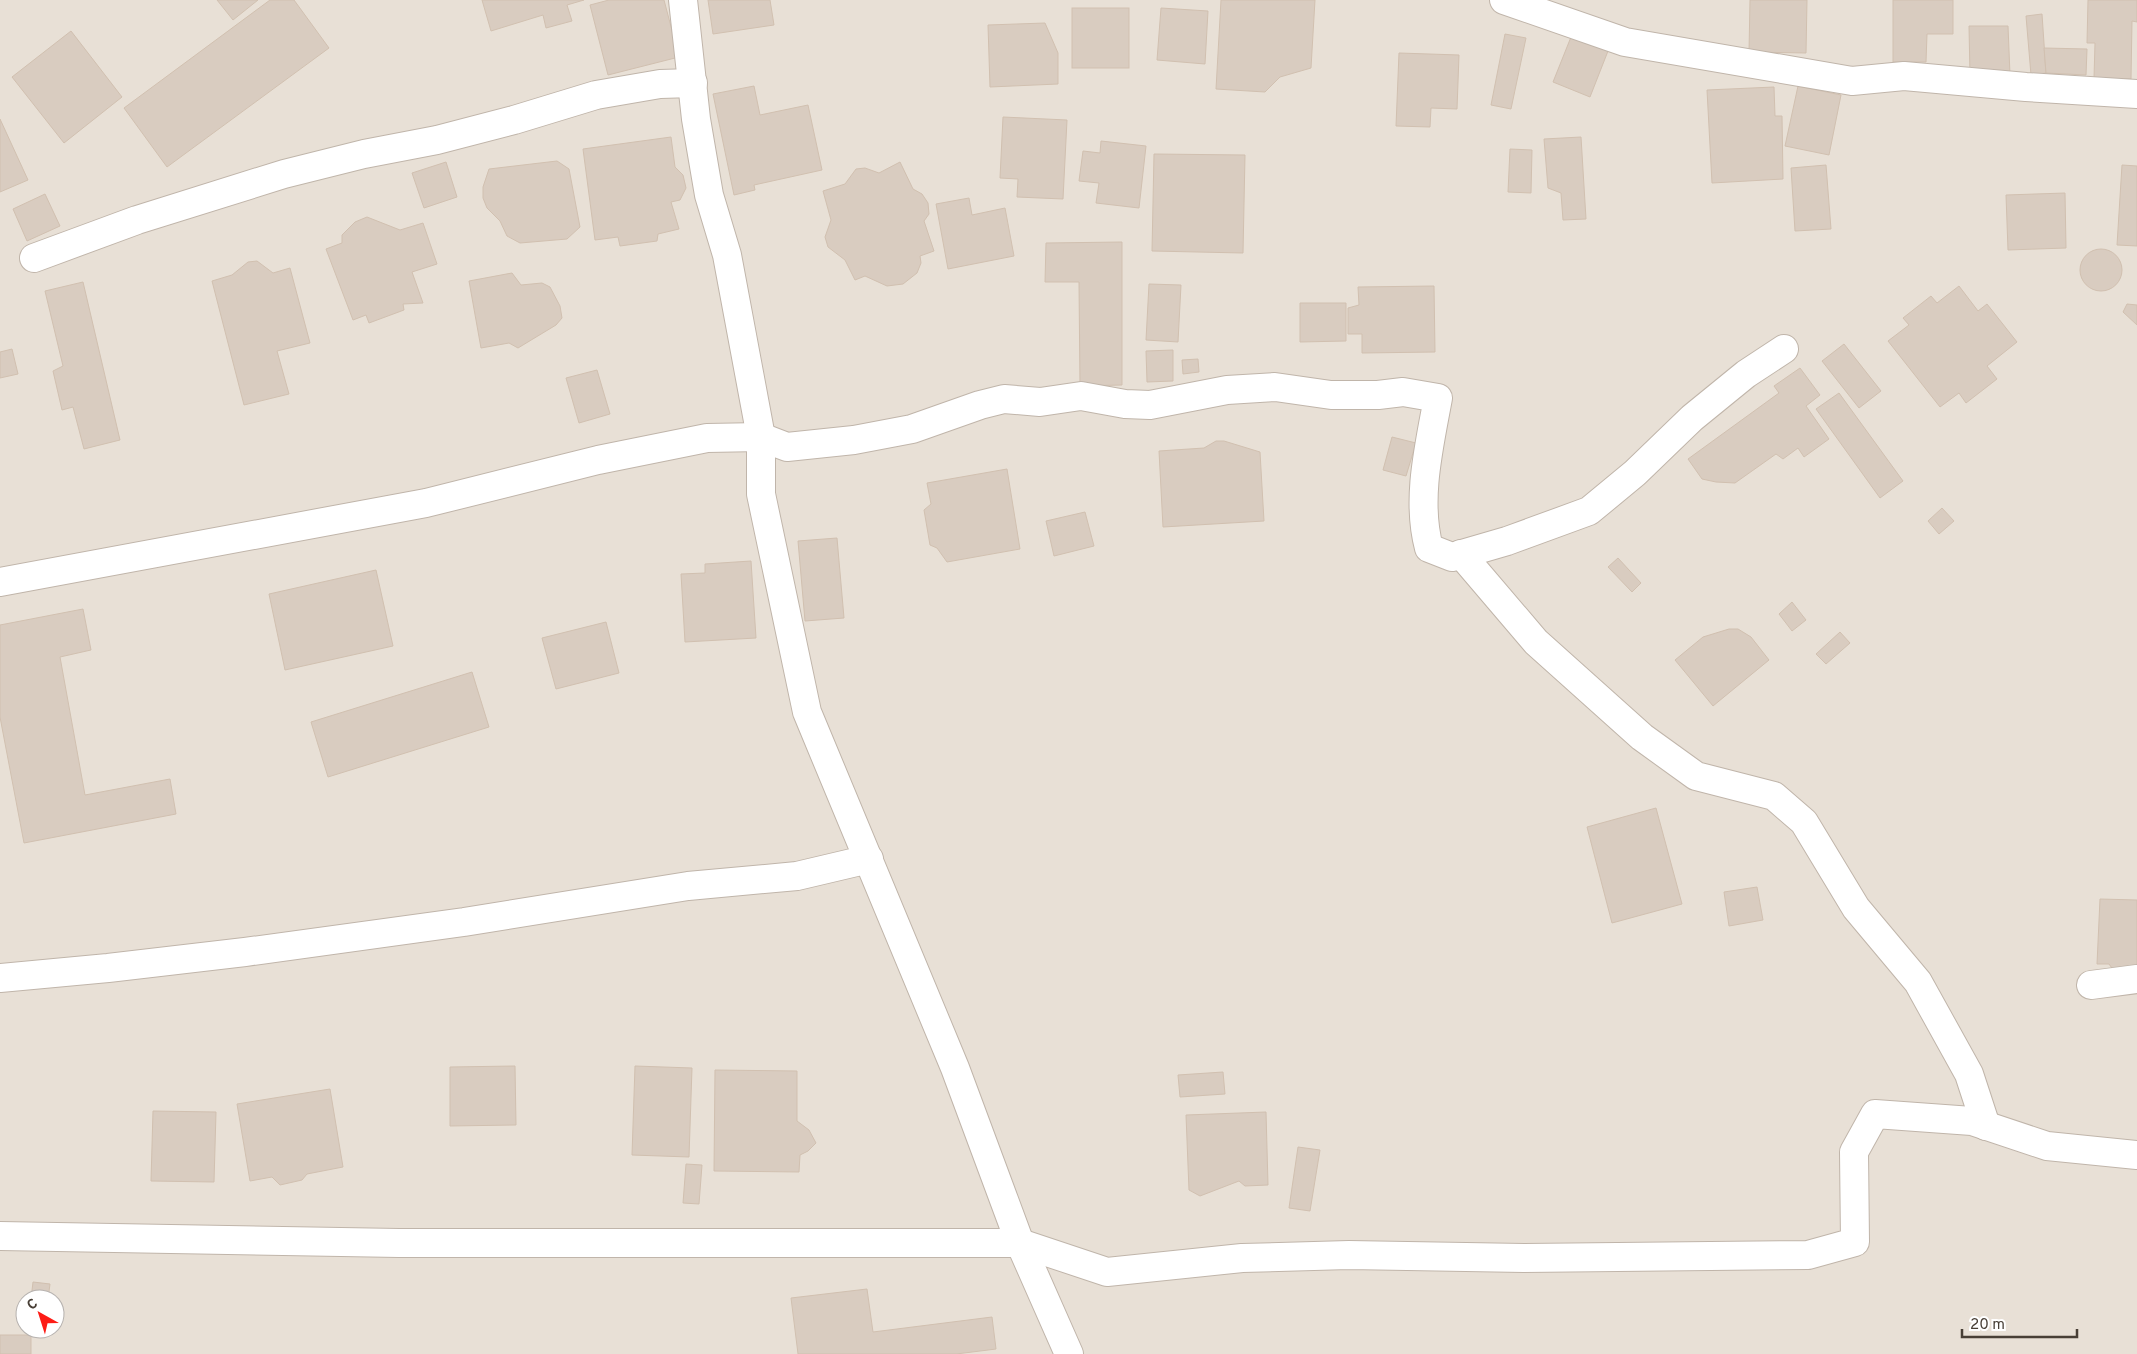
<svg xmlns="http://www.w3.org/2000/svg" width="2137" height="1354" font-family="Overpass,sans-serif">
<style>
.residential{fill:#e8e0d6;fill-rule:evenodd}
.building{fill:#d9ccc0;stroke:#d1c0b0}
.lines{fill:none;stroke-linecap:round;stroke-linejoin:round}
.street-casing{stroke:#c0b5aa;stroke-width:30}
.street{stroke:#fff;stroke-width:28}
</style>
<rect width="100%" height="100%" fill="#f4efe8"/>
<path class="residential" d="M 0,0 L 2137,0 L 2137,1354 L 0,1354 ZM 25,1299 L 55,1299 L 55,1329 L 25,1329 Z"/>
<g class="building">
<polygon points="217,0 258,0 233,20"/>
<polygon points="270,0 294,0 329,48 167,167 124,108"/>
<polygon points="482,0 584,0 567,5 572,21 546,28 543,15 491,31"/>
<polygon points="609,0 664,0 679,57 608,75 590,5"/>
<polygon points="708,0 770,0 774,25 713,34"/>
<polygon points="1221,0 1315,0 1311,68 1280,77 1265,92 1216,89"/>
<polygon points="1750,0 1807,0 1806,53 1749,52"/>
<polygon points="1893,0 1953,0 1953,34 1927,34 1926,62 1893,62"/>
<polygon points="2088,0 2137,0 2137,22 2132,21 2131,79 2094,78 2095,43 2087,43"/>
<rect x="1072" y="8" width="57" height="60"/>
<polygon points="1161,8 1208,11 1205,64 1157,60"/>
<polygon points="2042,14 2046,73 2031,75 2026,16"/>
<polygon points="1045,23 1058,53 1058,84 990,87 988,25"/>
<polygon points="1969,26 2008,26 2010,75 1970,76"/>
<polygon points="71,31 122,97 64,143 12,77"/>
<polygon points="1505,34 1526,38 1511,109 1491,105"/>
<polygon points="1571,37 1608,51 1590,97 1553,82"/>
<polygon points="2044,48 2087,49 2086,75 2046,73"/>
<polygon points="1399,53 1459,55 1457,109 1431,108 1430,127 1396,126"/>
<polygon points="754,86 760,115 808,105 822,170 754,185 755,190 734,195 713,94"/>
<polygon points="1798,86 1841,95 1829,155 1785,146"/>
<polygon points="1774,87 1775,116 1782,116 1783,179 1712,183 1707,90"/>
<polygon points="1003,117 1067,120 1063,199 1017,197 1018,179 1000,178"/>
<polygon points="0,119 28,180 0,192"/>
<polygon points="671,137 675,167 683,175 686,188 680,200 671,202 679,229 658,234 657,241 620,246 618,237 595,240 583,149"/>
<polygon points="1581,137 1586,219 1563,220 1561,193 1548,188 1544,139"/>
<polygon points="1101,141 1146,146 1139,208 1096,203 1099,183 1079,181 1083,151 1100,153"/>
<polygon points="1510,149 1532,150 1531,193 1508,192"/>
<polygon points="1154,154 1245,155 1243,253 1152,251"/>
<polygon points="557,161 569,169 580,227 567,239 520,243 507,236 500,221 487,208 483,198 483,187 489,169"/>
<polygon points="446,162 457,197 424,208 412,173"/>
<polygon points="900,162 913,189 922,194 928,203 929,214 924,221 934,251 920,256 921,263 917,273 903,284 887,286 865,276 855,280 845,260 828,247 825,237 831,220 823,191 845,184 856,169 865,168 879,173"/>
<polygon points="1826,165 1831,229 1795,231 1791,168"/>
<polygon points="2122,165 2137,166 2137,246 2117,245"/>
<polygon points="2065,193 2066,248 2008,250 2006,195"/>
<polygon points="45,194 60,226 27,241 13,209"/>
<polygon points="969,198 972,215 1005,208 1014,256 948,269 936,204"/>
<polygon points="367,217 400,230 423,223 437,264 412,272 423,303 403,304 404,310 369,323 366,315 353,320 326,249 342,243 342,235 355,222"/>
<polygon points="1122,242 1122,385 1080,386 1079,282 1045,282 1046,243"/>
<circle cx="2101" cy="270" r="21"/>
<polygon points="257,261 273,273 290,268 310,343 277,351 289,394 244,405 212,281 232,275 248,262"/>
<polygon points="512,273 521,285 542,283 550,287 560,306 562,318 556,325 518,348 509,343 481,348 469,281"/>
<polygon points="83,282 120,440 84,449 73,407 62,410 53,371 63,366 45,291"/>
<polygon points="1149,284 1181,285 1178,342 1146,340"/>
<polygon points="1434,286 1435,352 1362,353 1362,334 1348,334 1348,308 1359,305 1358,287"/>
<polygon points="1959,286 1978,311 1987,304 2017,342 1987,366 1997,379 1966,403 1959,393 1940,407 1888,341 1909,325 1903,318 1931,296 1937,303"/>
<polygon points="1300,303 1346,303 1346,341 1300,342"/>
<polygon points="2127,304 2137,305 2137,325 2123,312"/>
<polygon points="1844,344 1881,391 1859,408 1822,361"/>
<polygon points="12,349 18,374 0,378 0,352"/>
<polygon points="1173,350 1173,381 1147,382 1146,351"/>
<polygon points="1198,359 1199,372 1183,374 1182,360"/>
<polygon points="1800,368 1820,395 1806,406 1829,439 1804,457 1798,448 1783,459 1776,454 1735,483 1716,482 1702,479 1688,459 1779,393 1774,386"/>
<polygon points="597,370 610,414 579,423 566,378"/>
<polygon points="1839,393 1903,481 1880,498 1816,409"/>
<polygon points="1392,437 1416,443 1406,476 1383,470"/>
<polygon points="1216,441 1224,441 1260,452 1264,521 1163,527 1159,451 1204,448"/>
<polygon points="1007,469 1020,549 947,562 937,548 930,545 924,510 931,504 927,483"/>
<polygon points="1942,508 1954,521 1939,534 1928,521"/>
<polygon points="1085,512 1094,546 1054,556 1046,521"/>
<polygon points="837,538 844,618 805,621 798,541"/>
<polygon points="1618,558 1641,583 1632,592 1608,567"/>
<polygon points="751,561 756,638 685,642 681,574 705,573 705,564"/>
<polygon points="376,570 393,646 285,670 269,594"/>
<polygon points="1792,602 1806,620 1792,631 1779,614"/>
<polygon points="83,609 91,650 60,657 85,795 170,779 176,814 24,843 0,717 0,625"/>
<polygon points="606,622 619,673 556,689 542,638"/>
<polygon points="1729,629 1738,629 1751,637 1769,660 1713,706 1675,660 1703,637"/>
<polygon points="1840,632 1850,643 1826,664 1816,654"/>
<polygon points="472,672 489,727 328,777 311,722"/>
<polygon points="1656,808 1682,904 1612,923 1587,827"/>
<polygon points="1757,887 1763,920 1729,926 1724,892"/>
<polygon points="2100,899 2137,900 2137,968 2114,971 2109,964 2097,964"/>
<polygon points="515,1066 516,1125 450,1126 450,1067"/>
<polygon points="635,1066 692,1068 689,1157 632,1155"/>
<polygon points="715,1070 797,1071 797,1121 809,1130 816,1143 808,1151 800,1155 799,1172 714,1171"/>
<polygon points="1223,1072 1225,1094 1180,1097 1178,1075"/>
<polygon points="330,1089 343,1167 307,1174 302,1180 280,1185 272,1177 250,1181 237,1104"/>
<polygon points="153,1111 216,1112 214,1182 151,1181"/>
<polygon points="1266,1112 1268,1185 1245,1186 1239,1181 1200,1196 1189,1190 1186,1115"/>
<polygon points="1298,1147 1320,1150 1310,1211 1289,1208"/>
<polygon points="686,1164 702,1165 699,1204 683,1203"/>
<polygon points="33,1282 50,1284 48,1299 31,1299"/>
<polygon points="867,1289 873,1332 992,1317 996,1349 956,1354 798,1354 791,1298"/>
<rect x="0" y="1335" width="31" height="19"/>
</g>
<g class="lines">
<defs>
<g id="street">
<polyline points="683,0 696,119 709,195 727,255 761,437 761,494 807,712 955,1068 1020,1243 1069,1354"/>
<polyline points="1504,0 1625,42 1852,81 1904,76 2026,87 2137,94"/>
<polyline points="34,258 137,220 284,174 364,154 437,140 514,120 596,95 660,84 693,83"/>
<polyline points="1461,554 1536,642 1642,737 1696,776 1774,796 1804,822 1856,908 1918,982 1969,1074 1986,1126"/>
<path d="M 0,582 L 426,503 L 598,460 L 707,438 L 761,437 L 787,447 L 854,440 L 912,429 L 980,405 L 1004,399 L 1040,402 L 1081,396 L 1125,404 L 1150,405 L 1227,390 L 1275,387 L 1331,395 L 1378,395 L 1403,392 L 1438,398 C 1429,447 1416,500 1429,548 L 1452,557 L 1507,541 L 1589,511 L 1635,473 L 1692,418 L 1746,374 L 1784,349"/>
<polyline points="0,978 108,968 245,952 464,922 688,886 797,876 869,859"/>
<polyline points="2091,985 2137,979"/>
<polyline points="0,1236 399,1243 1020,1243 1107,1272 1242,1258 1349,1255 1524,1258 1808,1255 1855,1242 1854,1152 1875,1114 1972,1121 2047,1146 2137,1155"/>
</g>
</defs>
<use href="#street" class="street-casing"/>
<use href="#street" class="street"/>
</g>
<g transform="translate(40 1314) rotate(321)"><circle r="24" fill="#ffffff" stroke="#b6b2af"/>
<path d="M0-4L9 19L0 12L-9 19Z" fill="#fd1c16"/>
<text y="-8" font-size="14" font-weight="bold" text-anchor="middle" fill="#483f36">С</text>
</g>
<path d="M1962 1329v8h115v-8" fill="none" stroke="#483f36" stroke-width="2.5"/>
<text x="1970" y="1329" font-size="15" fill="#483f36" stroke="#ffffff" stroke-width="4" paint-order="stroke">20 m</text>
</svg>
